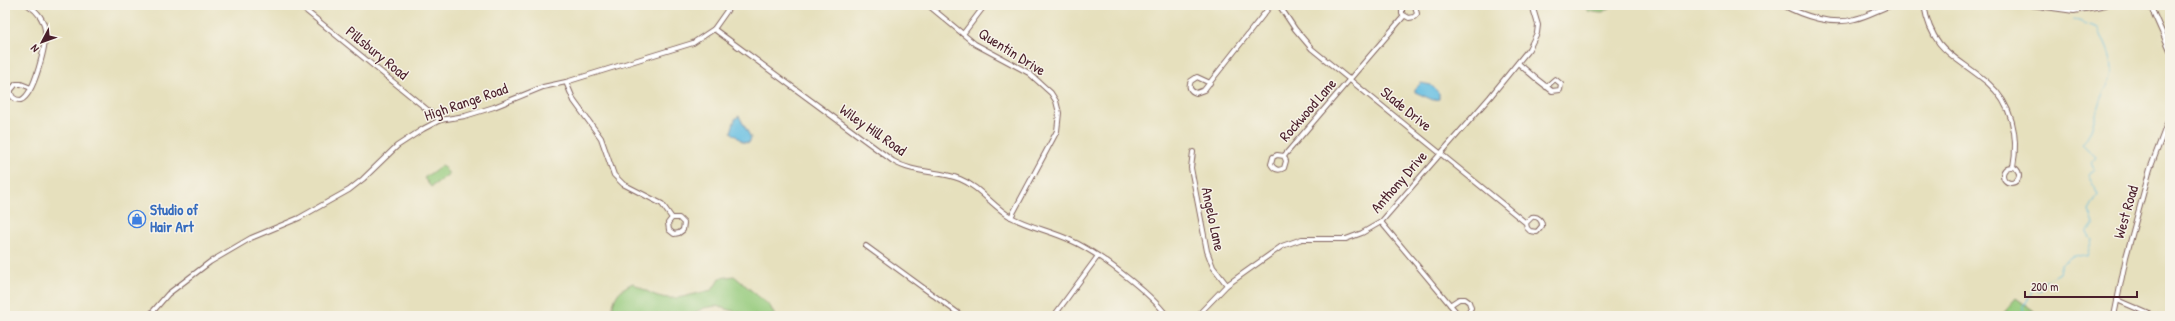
<svg xmlns="http://www.w3.org/2000/svg" width="2175" height="321" font-family="'Patrick Hand',sans-serif">
<style>
.green{fill:#94ca7c;stroke:#6f7454}
.water{fill:#64bee2;stroke:#576e86}
.lines{fill:none;stroke-linecap:round;stroke-linejoin:round}
.stream{stroke:#64bee2;stroke-width:1}
.minor-casing{stroke:#81635e;stroke-width:6}
.minor{stroke:#fff;stroke-width:4}
.labels{text-anchor:middle;stroke-width:3;stroke-linejoin:round;paint-order:stroke}
.street-label{font-size:15px;fill:#4a1f2b;stroke:#f7f3e8}
.shop-label{font-size:15px;font-weight:bold;fill:#366cbe;stroke:#f7f3e8;text-anchor:start}
</style>
<rect width="100%" height="100%" fill="#f7f3e8"/>
<filter id="ink" filterUnits="userSpaceOnUse"><feTurbulence type="fractalNoise" baseFrequency=".025" numOctaves="2"/><feDisplacementMap in="SourceGraphic" scale="8" xChannelSelector="R" yChannelSelector="G"/><feConvolveMatrix kernelMatrix="1 2 1 2 8 2 1 2 1" color-interpolation-filters="sRGB"/></filter>
<filter id="wash" filterUnits="userSpaceOnUse"><feTurbulence type="fractalNoise" baseFrequency=".012" numOctaves="4" result="noise"/><feDisplacementMap in="SourceGraphic" scale="16" xChannelSelector="R" yChannelSelector="G"/><feGaussianBlur stdDeviation="0.9" result="paint"/><feColorMatrix in="noise" values="0 0 0 0 0 0 0 0 0 0 0 0 0 0 0 0 0 1.4 0 .05"/><feComposite in="paint" operator="in"/></filter>
<g filter="url(#wash)">
<rect width="100%" height="100%" fill="#e6e0bd"/>
<g class="green">
<polygon points="1582,5 1614,5 1601,13 1588,11"/>
<polygon points="442,165 449,174 431,187 424,178"/>
<path d="M 734,276 L 770,306 L 775,316 L 750,316 L 716,306 L 704,308 L 688,316 L 611,316 C 614,298 616,291 633,283 C 668,306 675,298 712,290 L 720,278 Z"/>
<polygon points="2016,298 2041,316 2000,316"/>
</g>
<g class="water">
<polygon points="1421,83 1431,85 1439,93 1439,99 1433,100 1415,92 1415,89"/>
<polygon points="739,116 751,138 749,143 743,142 731,132 735,119"/>
</g>
<g class="lines">
<g class="stream">
<polyline points="2071,5 2071,6"/>
<path d="M 2024,316 L 2023,308 L 2036,285 L 2037,291 L 2041,290 L 2046,280 L 2059,273 L 2061,264 L 2074,255 L 2087,257 L 2092,240 L 2087,232 L 2094,224 L 2089,211 L 2098,195 L 2088,174 L 2095,168 L 2092,162 L 2096,157 L 2082,144 C 2092,133 2095,116 2100,101 C 2103,90 2112,83 2112,70 C 2112,55 2104,42 2098,28 L 2073,19"/>
</g>
</g>
</g>
<g filter="url(#ink)">
<g class="lines">
<defs>
<g id="minor">
<path d="M 28,5 C 37,11 44,19 45,30 C 47,44 34,95 21,100 C 14,100 10,96 11,90 L 16,84 L 21,84 L 31,88"/>
<polyline points="299,5 440,120"/>
<polyline points="928,5 975,44 1029,73 1051,93 1056,101 1059,113 1057,131 1011,217"/>
<path d="M 1279,5 L 1295,29 L 1312,49 L 1526,223 L 1527,228 L 1530,231 L 1537,232 L 1542,226 C 1542,220 1538,216 1532,217 L 1526,223"/>
<polyline points="1404,5 1402,9 1402,14 1409,18 1414,17 1417,14 1415,5"/>
<path d="M 1783,5 C 1803,16 1833,26 1855,19 C 1869,16 1880,8 1893,5"/>
<path d="M 1924,5 C 1932,53 1957,56 1988,83 C 2012,104 2019,136 2013,167"/>
<polyline points="2031,5 2074,11 2106,5"/>
<polyline points="2150,5 2170,50"/>
<path d="M 714,29 L 893,161 C 914,174 938,170 960,179 C 980,187 992,206 1011,217 C 1029,227 1051,231 1070,240 C 1096,251 1151,293 1167,316"/>
<polyline points="963,34 985,5"/>
<path d="M 1518,63 C 1529,73 1540,82 1552,91 L 1560,90 L 1561,84 L 1555,79 L 1546,87"/>
<polyline points="566,82 574,101 601,138 614,175 623,184 662,204 672,218 668,223 669,230 674,234 679,233 683,230 684,223 679,218 672,218"/>
<path d="M 1210,83 L 1197,77 L 1191,81 C 1188,87 1190,91 1196,93 L 1204,90 L 1271,5"/>
<polyline points="1193,152 1191,168 1207,251 1213,267 1227,285"/>
<path d="M 1284,156 L 1286,161 L 1284,168 C 1279,171 1274,170 1271,164 L 1273,157 L 1277,155 L 1284,156 L 1404,16"/>
<circle cx="2011" cy="175" r="8"/>
<polyline points="1381,222 1457,313 1461,315 1467,314 1471,308 1469,302 1465,299 1459,299 1450,305"/>
<polyline points="866,246 962,316"/>
<polyline points="2117,300 2154,316"/>
<polyline points="149,316 168,294 210,262 251,238 299,218 349,190 363,179 397,146 423,129 440,120 465,116 494,107 543,87 566,82 693,43 714,29 731,5"/>
<polyline points="1054,316 1098,256"/>
<polyline points="1197,316 1227,285 1282,246 1302,239 1346,239 1362,233 1381,222 1490,97 1529,49 1537,33 1538,25 1532,5"/>
<polyline points="2114,316 2126,257 2150,169 2170,116"/>
</g>
</defs>
<use href="#minor" class="minor-casing"/>
<use href="#minor" class="minor"/>
</g>
</g>
<defs>
<symbol id="shop-ring" viewBox="-11 -11 22 22"><circle r="9.5" fill="#f7f3e8" stroke="#3f7fe0" stroke-width="1.5"/><path d="M-5-2.5h2.3a2.7 3.5 0 0 1 5.4 0H5L5.5 6h-11ZM-1.5-2.5h3a1.5 2.3 0 0 0-3 0Z" fill="#3f7fe0"/></symbol>
</defs>
<g fill-rule="evenodd">
<use href="#shop-ring" x="127" y="209" width="20" height="20"/>
</g>
<g class="labels">
<g class="street-label">
<text transform="translate(1012 52) rotate(32)" y="5">Quentin Drive</text>
<text transform="translate(377 53) rotate(39)" y="5">Pillsbury Road</text>
<text transform="translate(466 102) rotate(-19)" y="5">High Range Road</text>
<text transform="translate(1406 109) rotate(39)" y="5">Slade Drive</text>
<text transform="translate(1308 110) rotate(-49)" y="5">Rockwood Lane</text>
<text transform="translate(873 130) rotate(35)" y="5">Wiley Hill Road</text>
<text transform="translate(1399 182) rotate(-49)" y="5">Anthony Drive</text>
<text transform="translate(2126 212) rotate(-74)" y="5">West Road</text>
<text transform="translate(1213 219) rotate(78)" y="5">Angelo Lane</text>
</g>
<g class="shop-label">
<text x="150" y="215">Studio of<tspan x="150" dy="17">Hair Art</tspan></text>
</g>
</g>
<rect width="2175" height="321" fill="none" stroke="#f7f3e8" stroke-width="20"/>
<g transform="translate(42 42) rotate(229)" stroke="#f7f3e8" stroke-width="3" paint-order="stroke">
<path d="M0-3L7 15L0 10L-7 15Z" fill="#4a1f2b"/>
<text y="-6" font-size="11" font-weight="bold" text-anchor="middle" fill="#4a1f2b">N</text>
</g>
<path d="M2025 291v6h112v-6" fill="none" stroke="#4a1f2b" stroke-width="2"/>
<text x="2031" y="291" font-size="12" fill="#4a1f2b" stroke="#f7f3e8" stroke-width="3" paint-order="stroke">200 m</text>
</svg>
